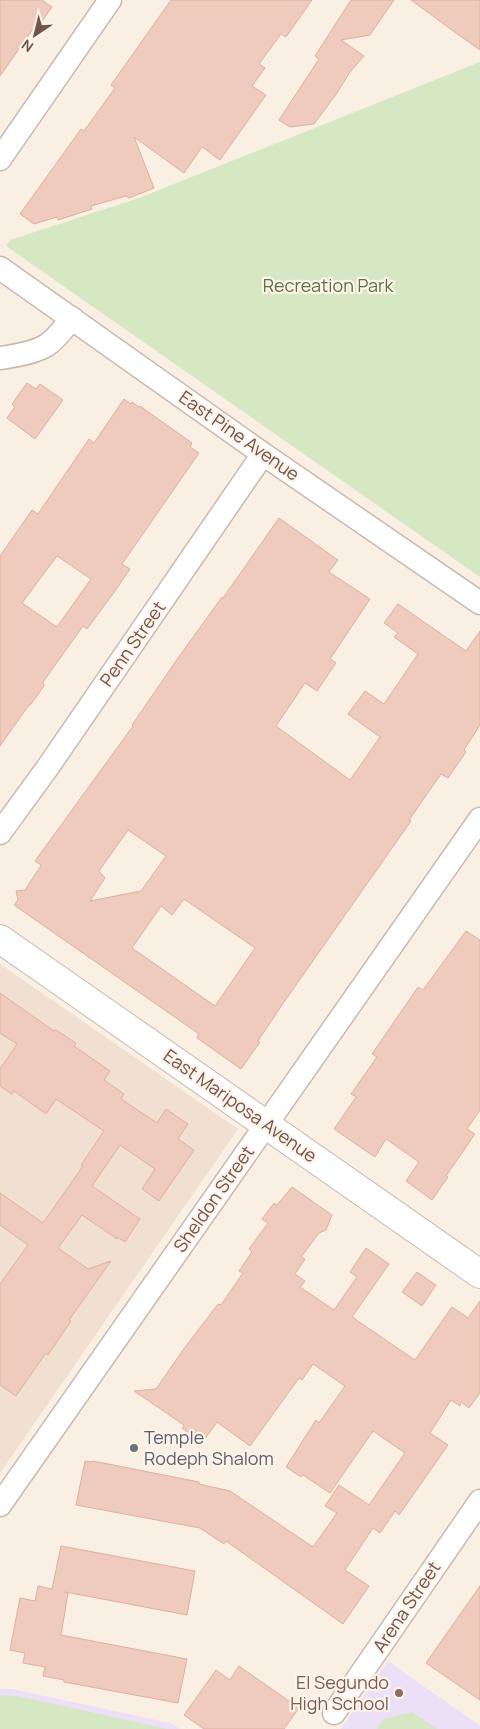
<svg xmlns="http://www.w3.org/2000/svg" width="480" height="1729" font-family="Manrope,sans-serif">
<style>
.residential{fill:#f1e0d2}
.education{fill:#ece0f6}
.green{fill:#d5e7c3}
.building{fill:#eecbbc;stroke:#dfb09e;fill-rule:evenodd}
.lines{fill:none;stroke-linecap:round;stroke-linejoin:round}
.minor-casing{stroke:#cdb8ad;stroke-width:25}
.tertiary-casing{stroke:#cdb8ad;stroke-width:30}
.minor{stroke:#fff;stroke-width:22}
.tertiary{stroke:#fff;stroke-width:28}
.worship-dot{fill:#6b7280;stroke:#fef3e9;stroke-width:2}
.education-dot{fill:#8d6e63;stroke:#fef3e9;stroke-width:2}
.labels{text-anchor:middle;stroke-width:4.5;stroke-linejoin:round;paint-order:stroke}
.park-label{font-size:18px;fill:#587644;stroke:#fef3e9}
.street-label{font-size:18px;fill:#70544b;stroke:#fef3e9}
.worship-label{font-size:18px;fill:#5b616d;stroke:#fef3e9;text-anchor:start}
.education-label{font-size:18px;fill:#785e54;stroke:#fef3e9;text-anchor:end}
</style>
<rect width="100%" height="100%" fill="#faefe3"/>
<polygon class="residential" points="0,964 238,1129 0,1473"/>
<g class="education">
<polygon points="388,1661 480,1726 480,1729 341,1729"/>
<polygon points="0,1689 12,1689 170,1723 180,1729 0,1729"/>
</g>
<g class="green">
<polygon points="480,62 480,577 6,246 10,240 139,198"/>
<polygon points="0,1695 18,1696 167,1729 0,1729"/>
<polygon points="412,1712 437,1729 377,1729 384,1719"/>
</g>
<g class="building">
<polygon points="0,0 42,0 52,7 35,31 33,29 0,76"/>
<polygon points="171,0 312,0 286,37 281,34 259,64 265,68 252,86 266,95 220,160 202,147 184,173 134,137 154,188 129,198 126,196 91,206 92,209 58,220 57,217 34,224 20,214 81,129 84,131 115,88 111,85"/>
<polygon points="351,0 394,0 370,35 341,40 364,56 350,72 337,93 314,124 290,127 279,120 319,59 315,56"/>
<polygon points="411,0 480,0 480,50 456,33"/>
<polygon points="27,383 36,389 40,384 63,400 35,439 7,418 15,407 12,404"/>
<path d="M 124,399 L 131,404 L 132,402 L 139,407 L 140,406 L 168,426 L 192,443 L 190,447 L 199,453 L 122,564 L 130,569 L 115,591 L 87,629 L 83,626 L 43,682 L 44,686 L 31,704 L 29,705 L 0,746 L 0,556 L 32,510 L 38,514 L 89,439 L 94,443 ZM 57,556 L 91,579 L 57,627 L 22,603 Z"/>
<path d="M 279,518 L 338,560 L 329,572 L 370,599 L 330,659 L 336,663 L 317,691 L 305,683 L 276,726 L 350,780 L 380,737 L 348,714 L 365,691 L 384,704 L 418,654 L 394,637 L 398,633 L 384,623 L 398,604 L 466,651 L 480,631 L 480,725 L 464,750 L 466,752 L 448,778 L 441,774 L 409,820 L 411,821 L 284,1002 L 258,1041 L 260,1042 L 241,1069 L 197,1038 L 199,1034 L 14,905 L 18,900 L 16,891 L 25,890 L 40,867 L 41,865 L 35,861 L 133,726 L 132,725 L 178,658 L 222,597 L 223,598 ZM 128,830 L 166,856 L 141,891 L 90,901 L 105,878 L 99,871 ZM 184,899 L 255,948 L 215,1006 L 132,948 L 161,906 L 172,915 Z"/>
<polygon points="466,931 480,940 480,1110 467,1129 475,1134 446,1176 448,1177 432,1200 406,1181 419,1162 386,1139 375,1157 334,1129 356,1097 351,1094 377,1057 372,1054 418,987 423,990"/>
<polygon points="0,993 54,1031 56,1030 76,1043 74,1046 110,1071 104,1080 124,1094 121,1099 157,1123 166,1109 188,1124 178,1139 194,1150 159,1201 142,1189 155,1169 120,1145 92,1186 140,1219 125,1242 117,1237 117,1239 82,1215 58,1248 88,1269 111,1261 69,1320 71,1321 48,1355 46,1353 16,1396 0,1385 0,1284 28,1245 0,1225 0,1193 43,1223 83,1166 81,1165 104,1131 56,1099 46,1114 14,1091 12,1094 0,1086 0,1069 17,1044 0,1033"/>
<polygon points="292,1187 332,1215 326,1230 319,1233 301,1257 305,1259 295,1274 305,1281 300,1287 334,1310 357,1277 350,1272 366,1248 389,1264 352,1317 415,1360 452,1307 468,1318 480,1301 480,1393 469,1408 461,1402 460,1406 451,1400 430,1433 448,1445 399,1515 395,1511 380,1533 373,1528 345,1570 369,1586 343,1624 226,1541 224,1544 200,1528 76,1505 85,1461 93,1462 93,1461 199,1482 199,1484 230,1491 313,1547 337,1513 325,1506 339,1485 369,1505 405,1453 373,1431 330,1493 303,1475 301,1477 286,1467 316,1420 319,1423 345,1386 313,1364 302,1380 299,1378 250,1446 217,1422 202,1443 182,1428 184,1425 134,1391 156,1389 183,1350 218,1304 221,1305 243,1273 239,1271 252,1252 249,1249 268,1223 262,1219 274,1203 277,1205"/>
<polygon points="417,1272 436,1285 422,1306 402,1292"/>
<polygon points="61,1546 195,1571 187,1615 65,1592 68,1593 61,1635 187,1659 178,1703 64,1682 64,1680 43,1676 45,1667 23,1663 25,1653 10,1650 20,1598 35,1601 38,1586 52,1589"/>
<polygon points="480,1586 480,1700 426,1663"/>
<polygon points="239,1666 299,1708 284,1729 204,1729 184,1715 216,1670 230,1680"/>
</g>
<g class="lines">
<defs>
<g id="minor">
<polyline points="0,159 110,0"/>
<polyline points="0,268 263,454 480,603"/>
<path d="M 0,358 C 15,356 34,353 47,345 C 57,338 65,327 72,318"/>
<polyline points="0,833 48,767 263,454"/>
<polyline points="0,1505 480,819"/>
<polyline points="334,1713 480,1501"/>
</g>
<polyline id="tertiary" points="0,939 480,1274"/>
</defs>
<use href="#minor" class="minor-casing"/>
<use href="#tertiary" class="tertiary-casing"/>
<use href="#minor" class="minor"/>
<use href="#tertiary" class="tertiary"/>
</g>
<circle class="worship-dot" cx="134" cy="1448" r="5"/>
<circle class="education-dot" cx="399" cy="1693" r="5"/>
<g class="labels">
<g class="park-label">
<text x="328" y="292">Recreation Park</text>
</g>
<g class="street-label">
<text transform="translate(239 436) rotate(35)" y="6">East Pine Avenue</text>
<text transform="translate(133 644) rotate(-55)" y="6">Penn Street</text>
<text transform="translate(240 1106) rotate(35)" y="6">East Mariposa Avenue</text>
<text transform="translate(214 1199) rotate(-55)" y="6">Sheldon Street</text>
<text transform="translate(407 1607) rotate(-56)" y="6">Arena Street</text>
</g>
<g class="worship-label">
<text x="144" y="1444">Temple<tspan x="144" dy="21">Rodeph Shalom</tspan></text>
</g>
<g class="education-label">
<text x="389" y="1689">El Segundo<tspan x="389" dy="21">High School</tspan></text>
</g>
</g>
<g transform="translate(35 35) rotate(215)" stroke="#fef3e9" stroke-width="4" paint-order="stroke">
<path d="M0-4L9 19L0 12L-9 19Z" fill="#70544b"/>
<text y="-8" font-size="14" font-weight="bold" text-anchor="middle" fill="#70544b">N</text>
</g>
</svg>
